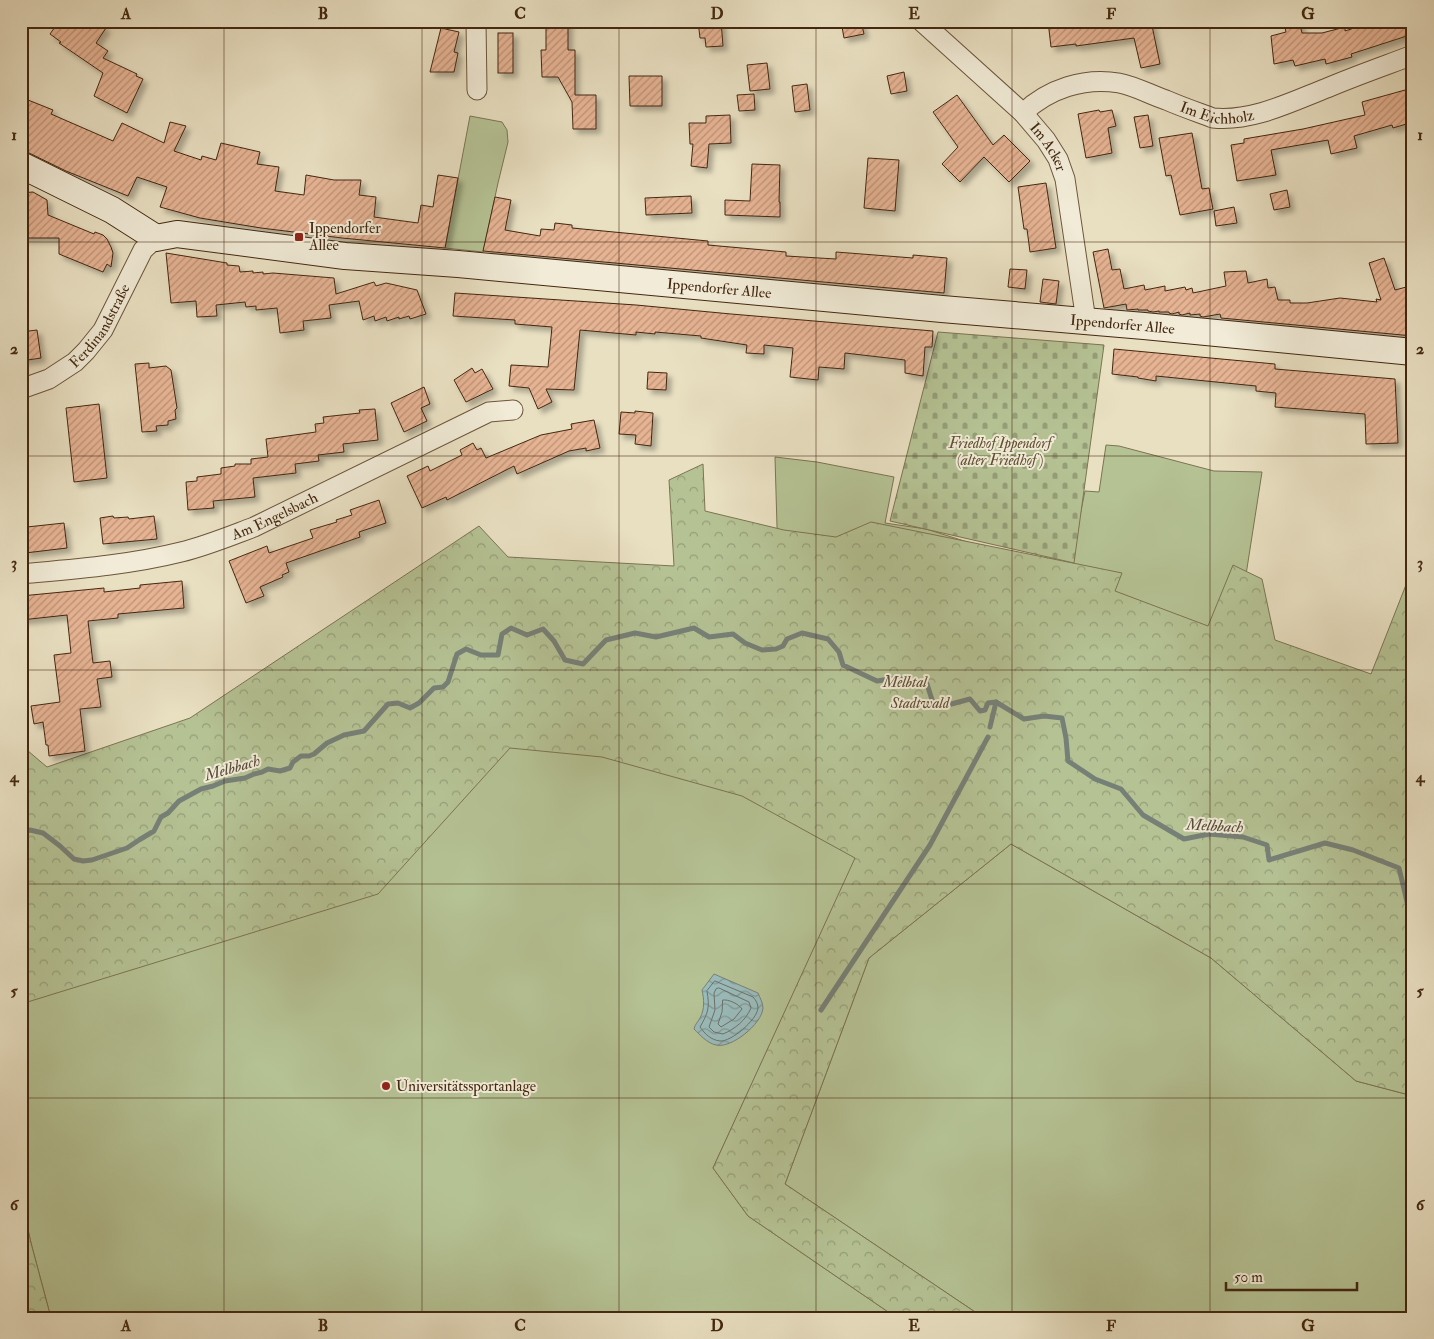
<svg xmlns="http://www.w3.org/2000/svg" width="1434" height="1339" font-family="'IM FELL Double Pica',serif">
<style>
.green{fill:#b5c294;stroke:#7c7452}
.forest{fill:url(#forest-crowns);stroke:#7c7452}
.cemetery{fill:url(#cemetery-stones);stroke:#7c7452}
.water{fill:url(#water-waves);stroke:#778077}
.lines{fill:none;stroke-linecap:round;stroke-linejoin:round}
.shore{stroke:#6e7166;stroke-width:1}
.stream{stroke:#778077;stroke-width:5}
.building{fill:url(#building-hatch);stroke:#432710;filter:url(#shadow)}
.street-casing{stroke:#6c553c;stroke-width:21}
.secondary-casing{stroke:#432710;stroke-width:28}
.street{stroke:#f1ebd7;stroke-width:19}
.secondary{stroke:#f1ebd7;stroke-width:26}
.grid{fill:none;stroke:#432710;stroke-width:1;stroke-opacity:0.55}
.poi-dot{fill:#8f2418;stroke:#f1ebd7;stroke-width:2}
.labels{text-anchor:middle;stroke-width:4;stroke-linejoin:round;paint-order:stroke}
.street-label{font-size:15px;fill:#432710;stroke:#f1ebd7}
.poi-label{font-size:15px;fill:#432710;stroke:#f1ebd7;text-anchor:start}
.park-label{font-size:15px;font-style:italic;fill:#604e31;stroke:#f1ebd7}
.water-label{font-size:16px;font-style:italic;fill:#594c3b;stroke:#f1ebd7}
.neatline{fill:none;stroke:#432710;stroke-width:2}
.grid-label{font-size:16px;text-anchor:middle;font-weight:bold;fill:#432710}
</style>
<defs>
<pattern id="forest-crowns" width="20" height="18" patternUnits="userSpaceOnUse" patternTransform="scale(1.25)"><rect width="20" height="18" fill="#b5c294"/><path d="M2 6a3 3 0 1 1 6 0M12 15a3 3 0 1 1 6 0" fill="none" stroke="#959e77"/></pattern>
<pattern id="cemetery-stones" width="16" height="16" patternUnits="userSpaceOnUse" patternTransform="scale(1.25)"><rect width="16" height="16" fill="#b5c294"/><path d="M2 7V4a2 2 0 0 1 4 0v3zM10 15v-3a2 2 0 0 1 4 0v3z" fill="#959e77"/></pattern>
<pattern id="water-waves" width="16" height="10" patternUnits="userSpaceOnUse" patternTransform="scale(1.25)"><rect width="16" height="10" fill="#9abbbb"/><path d="M0 5q4-4 8 0t8 0" fill="none" stroke="#7f9897"/></pattern>
<pattern id="building-hatch" width="6" height="6" patternUnits="userSpaceOnUse" patternTransform="scale(1.25)"><rect width="6" height="6" fill="#e6b393"/><path d="M-1 1l2-2M0 6l6-6M5 7l2-2" fill="none" stroke="#bc9277"/></pattern>
<filter id="shadow"><feDropShadow dx="4.5" dy="4.5" stdDeviation="2.5" flood-color="#0004"/></filter>
</defs>
<rect width="100%" height="100%" fill="#e9e0c2"/>
<filter id="stains"><feTurbulence type="fractalNoise" baseFrequency=".004" numOctaves="4"/><feColorMatrix values="0 0 0 0 .2 0 0 0 0 .09 0 0 0 0 .02 0 0 0 .5 -.17"/></filter>
<radialGradient id="worn" r=".72"><stop offset=".6" stop-color="#630" stop-opacity="0"/><stop offset="1" stop-color="#630" stop-opacity=".3"/></radialGradient>
<g class="green">
<polygon points="470,116 502,122 507,130 508,142 498,183 483,252 445,248"/>
<polygon points="1106,445 1119,446 1214,471 1262,472 1236,639 1413,701 1413,1087 1252,978 1019,826 794,824 856,858 713,1168 748,1216 897,1318 51,1318 31,1243 21,1199 21,749 74,848 779,596 775,457 817,462 894,477 885,523 926,529 1025,560 1069,569 1085,491 1099,492"/>
<polygon points="1011,844 1211,958 1356,1081 1413,1096 1413,1318 984,1318 785,1184 869,958"/>
</g>
<g class="forest">
<polygon points="703,464 705,511 784,530 836,537 871,522 1122,573 1115,591 1208,626 1233,565 1262,579 1275,640 1371,674 1413,567 1413,677 1405,698 1413,702 1413,1096 1356,1081 1211,958 1011,844 869,958 785,1184 984,1318 897,1318 748,1216 713,1168 855,858 742,796 602,757 510,748 378,894 21,1004 21,745 47,767 190,718 479,526 508,557 674,566 669,480"/>
<polygon points="21,1199 31,1243 51,1318 21,1318"/>
</g>
<polygon class="cemetery" points="938,332 1104,345 1074,563 890,521"/>
<path class="water" d="M 714,974 L 758,993 C 760,998 763,1003 763,1008 C 762,1024 731,1049 716,1045 C 707,1043 700,1035 694,1029 C 695,1024 698,1022 700,1018 C 705,1009 704,999 702,990 Z"/>
<g class="lines">
<g class="shore">
<path d="M 715,981 L 753,997 C 756,1000 758,1004 758,1008 C 757,1020 731,1042 720,1041 C 711,1040 705,1034 700,1027 C 708,1013 710,1008 707,991 Z"/>
<path d="M 719,988 L 749,1002 L 751,1008 C 746,1020 735,1029 723,1034 L 714,1032 L 709,1027 L 715,1010 L 714,993 L 716,989 Z"/>
<path d="M 723,1000 C 728,999 739,1004 742,1009 L 734,1019 L 721,1027 L 718,1024 L 722,1012 Z"/>
</g>
<g class="stream">
<polyline points="990,727 996,702"/>
<polyline points="21,834 30,830 43,833 60,846 74,859 83,861 92,860 127,848 139,840 154,831 161,817 168,813 179,801 201,789 213,786 225,781 245,778 254,774 262,772 268,769 280,771 290,768 293,762 301,756 309,756 314,754 327,743 344,735 364,731 388,704 398,703 410,708 419,703 434,688 443,687 448,682 457,654 466,649 481,655 498,655 502,634 511,628 527,635 543,629 554,641 565,660 583,664 606,640 635,633 656,637 694,628 709,637 733,634 745,643 762,650 776,649 783,646 787,639 802,633 828,639 839,652 843,665 877,681 897,678 927,684 933,703 944,706 970,699 980,711 985,710 988,703 996,702 1024,719 1044,716 1062,718 1066,738 1068,761 1095,779 1121,789 1143,815 1184,839 1209,834 1243,837 1267,845 1269,860 1325,843 1353,850 1399,868 1413,927"/>
<polyline points="821,1010 930,845 988,737"/>
</g>
</g>
<g class="building">
<polygon points="59,21 97,21 106,28 96,43 108,51 103,58 137,74 136,76 143,79 127,113 94,96 103,73 59,43 61,42 50,34"/>
<polygon points="546,21 568,21 568,50 575,50 575,95 596,95 596,129 573,129 572,102 558,77 542,77 541,50 546,50"/>
<polygon points="698,21 721,21 723,46 706,47 705,38 700,38"/>
<polygon points="841,21 861,21 864,34 844,38"/>
<polygon points="1048,21 1116,21 1117,26 1139,21 1151,21 1160,64 1141,68 1134,38 1076,46 1076,44 1051,47"/>
<polygon points="1292,21 1299,21 1302,33 1322,33 1345,27 1345,31 1375,21 1411,21 1413,34 1351,54 1352,57 1326,64 1325,59 1295,66 1293,60 1274,64 1271,36 1286,32 1284,23"/>
<polygon points="441,28 459,32 454,52 458,53 454,72 430,72"/>
<rect x="498" y="33" width="15" height="40"/>
<polygon points="767,63 770,89 750,91 747,65"/>
<polygon points="904,72 907,91 891,94 887,76"/>
<polygon points="629,76 662,76 662,106 630,106"/>
<polygon points="807,84 810,110 795,112 792,86"/>
<polygon points="1405,90 1413,122 1393,128 1392,125 1354,136 1357,148 1331,154 1328,140 1271,150 1276,175 1237,181 1231,145 1244,143 1244,139 1303,129 1365,115 1362,102"/>
<polygon points="754,94 755,110 739,111 737,95"/>
<polygon points="957,95 993,145 1004,135 1030,161 1009,182 984,157 960,182 942,164 958,147 933,112"/>
<polygon points="23,98 53,110 51,114 113,141 122,123 164,143 170,122 186,126 174,151 201,160 202,156 216,160 221,143 260,152 257,164 279,167 275,191 304,195 306,175 334,180 361,180 359,195 376,197 374,217 418,223 421,205 433,207 438,175 458,178 445,248 342,238 261,228 200,218 160,207 167,187 137,177 128,196 66,171 25,151"/>
<polygon points="1099,110 1100,112 1112,110 1116,126 1108,128 1112,153 1086,158 1078,114"/>
<polygon points="730,115 731,143 709,144 707,168 691,166 693,144 690,144 689,123 706,123 706,116"/>
<polygon points="1148,115 1153,146 1140,148 1134,117"/>
<polygon points="1192,133 1202,189 1209,188 1213,209 1180,215 1171,175 1166,176 1159,138"/>
<polygon points="868,158 899,160 895,211 864,208"/>
<polygon points="752,164 780,165 779,202 780,202 780,217 725,215 725,200 750,201"/>
<polygon points="1046,183 1056,248 1030,252 1027,229 1024,229 1018,187"/>
<polygon points="1287,190 1290,207 1274,210 1270,194"/>
<polygon points="33,192 47,200 48,215 94,234 95,232 103,235 107,239 111,247 113,253 111,267 107,264 103,272 59,254 59,238 21,238 21,193"/>
<polygon points="691,196 692,213 646,215 645,198"/>
<polygon points="495,197 511,200 505,230 540,236 541,229 554,230 555,223 572,225 572,228 708,241 708,245 786,252 786,256 836,259 836,252 913,258 913,255 947,258 944,293 483,251"/>
<polygon points="1234,207 1237,223 1216,226 1214,211"/>
<polygon points="1108,249 1112,270 1120,269 1124,289 1144,285 1145,290 1165,286 1165,291 1185,287 1186,290 1192,288 1193,293 1226,286 1224,272 1246,271 1248,283 1267,279 1268,288 1275,287 1278,300 1290,300 1290,303 1307,303 1340,298 1377,302 1376,299 1381,300 1369,263 1384,258 1395,290 1410,286 1413,295 1413,336 1221,318 1220,314 1203,317 1200,316 1200,314 1190,315 1190,313 1182,315 1179,314 1179,312 1172,314 1169,313 1169,312 1159,312 1159,311 1153,312 1148,311 1148,310 1138,310 1138,309 1127,310 1126,304 1104,308 1093,252"/>
<polygon points="166,253 227,263 227,265 239,266 240,272 253,271 253,273 263,272 263,274 273,273 334,278 336,294 374,282 376,286 386,283 417,290 426,314 410,319 409,316 399,319 399,317 387,321 386,317 375,321 374,316 363,320 359,301 329,305 331,318 303,321 304,330 280,333 277,308 256,310 256,306 246,307 245,302 216,305 217,316 197,317 196,301 171,303"/>
<polygon points="1010,269 1027,270 1025,289 1008,287"/>
<polygon points="1043,279 1059,281 1056,304 1040,302"/>
<polygon points="455,293 636,305 731,314 933,331 932,347 925,347 923,376 905,373 905,360 845,353 844,369 819,367 818,380 790,377 793,348 764,345 764,354 746,353 747,345 701,338 701,336 655,332 655,334 636,332 636,335 580,330 574,390 546,389 552,402 538,409 529,388 509,386 511,365 548,367 552,327 515,324 515,320 453,316"/>
<polygon points="37,330 41,358 21,361 21,332"/>
<polygon points="1114,349 1275,364 1275,369 1395,379 1398,443 1366,444 1365,414 1275,407 1276,393 1256,391 1256,386 1156,376 1156,381 1138,378 1138,377 1112,374"/>
<polygon points="149,363 149,368 166,366 171,370 177,408 175,410 176,419 168,421 168,425 156,426 157,431 142,432 135,364"/>
<polygon points="472,368 475,373 482,369 493,389 466,402 454,380"/>
<polygon points="648,372 667,373 666,390 647,389"/>
<polygon points="424,387 430,404 421,408 427,421 404,432 391,403"/>
<polygon points="99,404 107,478 74,482 66,408"/>
<polygon points="375,409 378,440 343,444 344,452 318,455 319,461 295,464 296,473 253,478 255,497 213,501 214,508 188,510 186,482 197,481 197,477 221,474 221,468 235,466 235,464 251,464 251,459 268,457 266,439 316,432 315,424 324,423 323,417 360,413 359,410"/>
<polygon points="635,411 653,413 651,446 635,444 636,435 619,434 621,412 635,413"/>
<polygon points="594,420 600,448 586,451 586,448 569,451 517,474 514,466 447,500 446,497 422,508 407,476 428,466 430,471 462,455 460,450 473,443 477,450 481,448 486,458 541,435 572,429 571,424"/>
<polygon points="379,500 386,523 359,532 360,537 286,563 289,572 282,575 283,577 260,587 264,596 246,603 229,561 267,546 269,553 313,538 310,530 337,522 336,520 352,515 350,510"/>
<polygon points="113,516 114,518 128,517 129,519 154,516 157,539 103,544 100,518"/>
<polygon points="64,523 67,548 25,553 24,538 28,538 27,527"/>
<polygon points="182,581 184,608 118,614 118,618 88,621 93,663 110,661 112,677 97,679 101,707 80,709 85,751 49,756 48,745 46,745 43,722 34,724 31,706 60,702 54,655 71,653 67,615 21,620 21,596 104,588 104,592 140,588 140,585"/>
</g>
<g class="lines">
<defs>
<g id="street">
<polyline points="476,21 477,90"/>
<path id="s1" d="M 921,21 L 1023,113 L 1046,140 L 1058,159 L 1065,179 L 1086,321"/>
<path id="s2" d="M 1023,113 C 1048,89 1084,77 1119,83 C 1135,86 1151,95 1166,100 C 1182,107 1197,112 1213,118 C 1252,122 1291,102 1327,88 C 1355,76 1384,66 1413,55"/>
<path id="s3" d="M 21,389 L 49,379 L 75,362 L 86,351 L 103,330 L 143,250 L 156,238"/>
<path id="s4" d="M 21,574 C 75,569 129,565 181,552 C 206,546 230,536 254,527 L 489,412 L 513,410"/>
</g>
<g id="secondary">
<path id="s5" d="M 21,165 L 112,210 L 156,238 L 177,234 L 345,256 L 458,264 L 942,309 L 1144,326 L 1413,352"/>
</g>
</defs>
<use href="#street" class="street-casing"/>
<use href="#secondary" class="secondary-casing"/>
<use href="#street" class="street"/>
<use href="#secondary" class="secondary"/>
</g>
<path class="grid" d="M 224,21 L 224,1318M 422,21 L 422,1318M 619,21 L 619,1318M 816,21 L 816,1318M 1012,21 L 1012,1318M 1210,21 L 1210,1318M 21,242 L 1413,242M 21,456 L 1413,456M 21,670 L 1413,670M 21,884 L 1413,884M 21,1098 L 1413,1098"/>
<g class="poi-dot">
<rect x="294" y="232" width="10" height="10" rx="2.5"/>
<circle cx="386" cy="1086" r="5"/>
</g>
<g class="labels">
<g class="street-label">
<text dy="5" stroke="none"><textPath href="#s2" startOffset="208">Im Eichholz</textPath></text>
<text dy="5" stroke="none"><textPath href="#s1" startOffset="180">Im Acker</textPath></text>
<text dy="5" stroke="none"><textPath href="#s5" startOffset="720">Ippendorfer Allee</textPath></text>
<text dy="5" stroke="none"><textPath href="#s3" startOffset="105">Ferdinandstraße</textPath></text>
<text dy="5" stroke="none"><textPath href="#s5" startOffset="1125">Ippendorfer Allee</textPath></text>
<text dy="5" stroke="none"><textPath href="#s4" startOffset="262">Am Engelsbach</textPath></text>
</g>
<g class="poi-label">
<text x="309" y="233">Ippendorfer<tspan x="309" dy="17">Allee</tspan></text>
<text x="396" y="1091">Universitätssportanlage</text>
</g>
<g class="park-label">
<text x="1000" y="448">Friedhof Ippendorf<tspan x="1000" dy="17">(alter Friedhof)</tspan></text>
<text x="905" y="687">Melbtal</text>
<text x="920" y="708">Stadtwald</text>
</g>
<g class="water-label">
<text transform="translate(232 767) rotate(-16)" y="6">Melbbach</text>
<text transform="translate(1215 825) rotate(3)" y="6">Melbbach</text>
</g>
</g>
<rect width="1434" height="1339" fill="none" stroke="#e9e0c2" stroke-width="55"/>
<path d="M1226 1282v8h131v-8" fill="none" stroke="#432710" stroke-width="2.5"/>
<text x="1234" y="1282" font-size="15" fill="#432710" stroke="#f1ebd7" stroke-width="4" paint-order="stroke">50 m</text>
<rect x="28" y="28" width="1378" height="1284" class="neatline"/>
<g class="grid-label">
<text x="126" y="19">A</text>
<text x="323" y="19">B</text>
<text x="520" y="19">C</text>
<text x="717" y="19">D</text>
<text x="914" y="19">E</text>
<text x="1111" y="19">F</text>
<text x="1308" y="19">G</text>
<text x="14" y="140">1</text>
<text x="1420" y="140">1</text>
<text x="14" y="354">2</text>
<text x="1420" y="354">2</text>
<text x="14" y="568">3</text>
<text x="1420" y="568">3</text>
<text x="14" y="782">4</text>
<text x="1420" y="782">4</text>
<text x="14" y="996">5</text>
<text x="1420" y="996">5</text>
<text x="14" y="1210">6</text>
<text x="1420" y="1210">6</text>
<text x="126" y="1331">A</text>
<text x="323" y="1331">B</text>
<text x="520" y="1331">C</text>
<text x="717" y="1331">D</text>
<text x="914" y="1331">E</text>
<text x="1111" y="1331">F</text>
<text x="1308" y="1331">G</text>
</g>
<rect width="100%" height="100%" filter="url(#stains)"/>
<rect width="100%" height="100%" fill="url(#worn)"/>
</svg>
